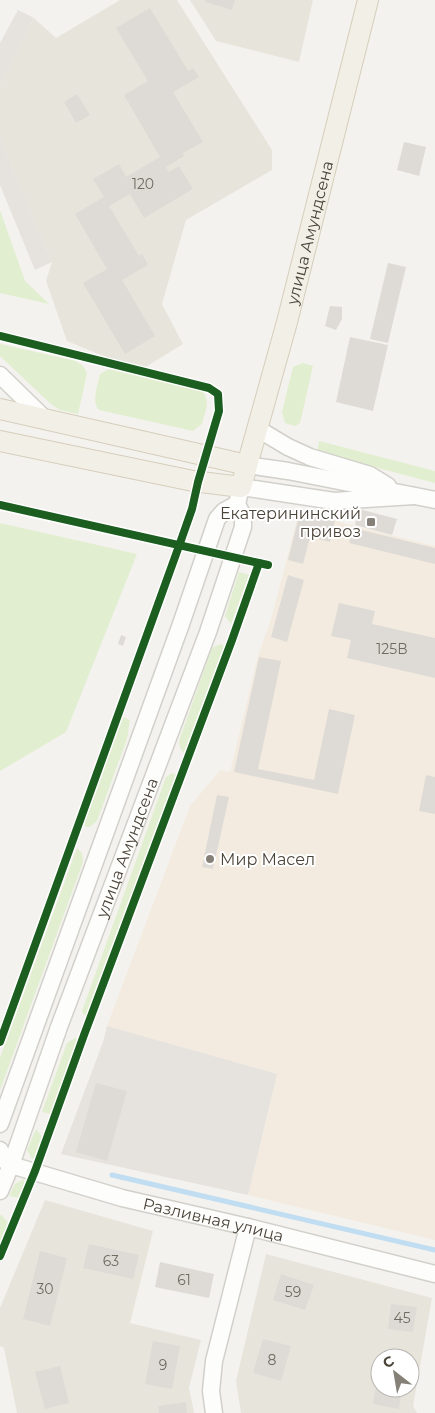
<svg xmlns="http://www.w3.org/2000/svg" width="435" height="1413" font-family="Montserrat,sans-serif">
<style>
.residential{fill:#e7e4dc;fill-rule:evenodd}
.commercial{fill:#f3ebdf}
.industrial{fill:#e6e2de}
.green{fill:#e1eecf}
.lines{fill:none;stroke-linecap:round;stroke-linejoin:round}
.stream{stroke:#c0ddf1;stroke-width:5}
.building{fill:#dedbd6}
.minor-casing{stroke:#d2d0cb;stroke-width:19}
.major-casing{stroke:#d6cebb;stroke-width:22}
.minor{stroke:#fdfdfc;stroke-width:16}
.major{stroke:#f2efe6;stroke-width:20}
.cycleway-casing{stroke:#fff;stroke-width:11}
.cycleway{stroke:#1b5e20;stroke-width:8}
.poi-dot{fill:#868178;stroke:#fff;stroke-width:2}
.labels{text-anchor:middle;stroke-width:4;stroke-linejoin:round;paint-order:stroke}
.number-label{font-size:14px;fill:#706a61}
.street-label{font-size:16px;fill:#4b4439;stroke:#fff}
.poi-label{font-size:16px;fill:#4b4439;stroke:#fff;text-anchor:end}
</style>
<rect width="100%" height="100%" fill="#f4f2ee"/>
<g class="residential">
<polygon points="120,0 177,0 272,150 272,170 186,220 162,304 183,344 144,368 123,364 67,341 46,281 52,262 0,138 0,85 34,18 56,38"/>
<polygon points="190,0 313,0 299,62 216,41"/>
<polygon points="45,1200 153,1231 130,1323 201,1340 189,1388 194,1413 17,1413 4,1348 0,1346 0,1308"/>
<path d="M 266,1254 L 432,1298 L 413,1406 L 417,1413 L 241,1413 L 236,1381 ZM 380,1358 L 410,1358 L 410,1388 L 380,1388 Z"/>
</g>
<polygon class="commercial" points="299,512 435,546 435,1240 248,1195 277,1074 107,1026 190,806 220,770 230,772 258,656 272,616"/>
<g class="industrial">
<polygon points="18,10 34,18 0,85 0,43"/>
<polygon points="0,138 52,262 35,270 0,185"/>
<polygon points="107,1026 277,1074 248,1195 61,1154 103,1042"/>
</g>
<g class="green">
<polygon points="0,210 25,281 49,304 0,293"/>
<polygon points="0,344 76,361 83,366 87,373 78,414 60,410 52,405 0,356"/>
<polygon points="303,363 313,366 300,423 295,426 285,423 282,412 293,367"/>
<path d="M 109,369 L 202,391 C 211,401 205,412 202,424 L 193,431 L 99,410 C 91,401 98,385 100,374 Z"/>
<polygon points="319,441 435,471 435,483 317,452"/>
<polygon points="0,523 137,554 66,732 0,771"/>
<polygon points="239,572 249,575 231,624 225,616"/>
<polygon points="220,644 224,646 184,753 180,748 179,741 212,648"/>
<polygon points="123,717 130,720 127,739 97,821 90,827 85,827 85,819"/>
<polygon points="172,773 177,775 87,1019 82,1011 166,777"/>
<polygon points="77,848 82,853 83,862 0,1090 0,1058"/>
<polygon points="75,1038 79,1039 51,1114 42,1112 67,1043"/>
<polygon points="36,1129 42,1137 36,1157 32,1159 27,1150"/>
<polygon points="24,1179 25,1183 19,1198 9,1196 15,1184"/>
<polygon points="1,1214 9,1224 0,1246 0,1217"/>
</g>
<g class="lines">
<polyline class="stream" points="112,1175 435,1250"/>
</g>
<g class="building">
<polygon points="205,0 235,0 232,10 205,2"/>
<polygon points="150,8 188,71 193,68 199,77 173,92 203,142 183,153 184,156 166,167 169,172 179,166 193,189 144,218 130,194 109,206 139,256 142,254 148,265 122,280 155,336 125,354 83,283 107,269 75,214 104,197 93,179 119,164 126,177 160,157 124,95 148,81 116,28"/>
<polygon points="77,94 90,115 76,123 64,102"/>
<polygon points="404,142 426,147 419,176 397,170"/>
<polygon points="388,263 406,267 388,343 370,339"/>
<polygon points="330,306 342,307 342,319 336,330 325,326"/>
<polygon points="350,337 388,345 373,411 336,402"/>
<polygon points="359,509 397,519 392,535 355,525"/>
<polygon points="300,512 335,521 330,542 310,537 303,564 288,560"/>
<polygon points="353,528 435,548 435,564 349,543"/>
<polygon points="288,575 304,580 287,642 271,637"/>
<polygon points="339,603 375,611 372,624 435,638 435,678 347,658 351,640 331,636"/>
<polygon points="121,635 126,637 123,646 118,644"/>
<polygon points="259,657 281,661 258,769 314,780 329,709 355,715 338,794 234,772"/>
<polygon points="426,775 435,777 435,814 419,811"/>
<polygon points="217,795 229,797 213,869 202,867"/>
<polygon points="96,1083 127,1091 107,1161 76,1152"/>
<polygon points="89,1244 139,1255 133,1279 83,1268"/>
<polygon points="40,1251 67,1258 50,1326 23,1319"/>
<polygon points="160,1262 214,1274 209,1298 155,1287"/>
<polygon points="281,1274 314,1285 305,1310 273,1300"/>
<polygon points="391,1304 417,1307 413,1332 388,1329"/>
<polygon points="263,1339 291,1346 281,1381 253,1373"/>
<polygon points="153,1341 180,1346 172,1389 145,1384"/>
<polygon points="60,1366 69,1403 45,1409 35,1372"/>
<polygon points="379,1369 380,1388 402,1388 399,1409 373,1404"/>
<polygon points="186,1402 187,1413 159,1413 158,1406"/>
</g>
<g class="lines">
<defs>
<g id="minor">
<polyline points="0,375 46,420"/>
<polyline points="258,429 288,447 310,457 370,475 388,486"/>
<polyline points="247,465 288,471 435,500"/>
<polyline points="0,1124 181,624 217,519 224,511 237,504"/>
<path id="s1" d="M 0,1150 L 4,1160 L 11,1165 L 122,1198 L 248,1227 L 435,1274"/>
<path id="s2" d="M 0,1191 L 11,1165 L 59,1027 L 208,632 L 243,527 L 243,516 L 237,504 L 241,487 L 334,501 L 414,496"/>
<polyline points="214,1413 211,1391 214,1361 248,1227"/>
</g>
<g id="major">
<polyline points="0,409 247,465"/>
<path id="s3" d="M 0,441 L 193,481 L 241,487 L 287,322 L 368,0"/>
</g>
</defs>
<use href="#minor" class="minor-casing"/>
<use href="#major" class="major-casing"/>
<use href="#minor" class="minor"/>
<use href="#major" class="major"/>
<defs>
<g id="cycleway">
<polyline points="0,336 209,388 218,394 219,411 198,482 192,509 179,546 0,1042"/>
<polyline points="0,505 268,565"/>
<polyline points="0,1256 35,1171 84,1035 232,640 259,563"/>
</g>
</defs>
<use href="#cycleway" class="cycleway-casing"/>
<use href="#cycleway" class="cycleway"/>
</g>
<g class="poi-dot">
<rect x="366" y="517" width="10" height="10" rx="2.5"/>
<circle cx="210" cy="859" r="5"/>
</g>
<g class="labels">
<g class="number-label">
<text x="143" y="189">120</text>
<text x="392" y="654">125В</text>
<text x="111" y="1266">63</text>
<text x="184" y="1285">61</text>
<text x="45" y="1294">30</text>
<text x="293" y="1297">59</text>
<text x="402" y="1323">45</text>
<text x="272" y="1365">8</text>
<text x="163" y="1370">9</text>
</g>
<g class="street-label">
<text dy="6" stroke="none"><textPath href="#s3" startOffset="509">улица Амундсена</textPath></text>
<text dy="6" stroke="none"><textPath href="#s2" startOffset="366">улица Амундсена</textPath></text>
<text dy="6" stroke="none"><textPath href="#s1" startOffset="229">Разливная улица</textPath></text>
</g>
<g class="poi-label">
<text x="361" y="519">Екатерининский<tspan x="361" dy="18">привоз</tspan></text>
<text x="220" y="865" text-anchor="start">Мир Масел</text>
</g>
</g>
<g transform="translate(395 1373) rotate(329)"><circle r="24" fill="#ffffff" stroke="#b7b4b0"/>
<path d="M0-4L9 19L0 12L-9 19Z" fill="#868178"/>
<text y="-8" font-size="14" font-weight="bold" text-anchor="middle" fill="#4b4439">С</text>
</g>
</svg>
